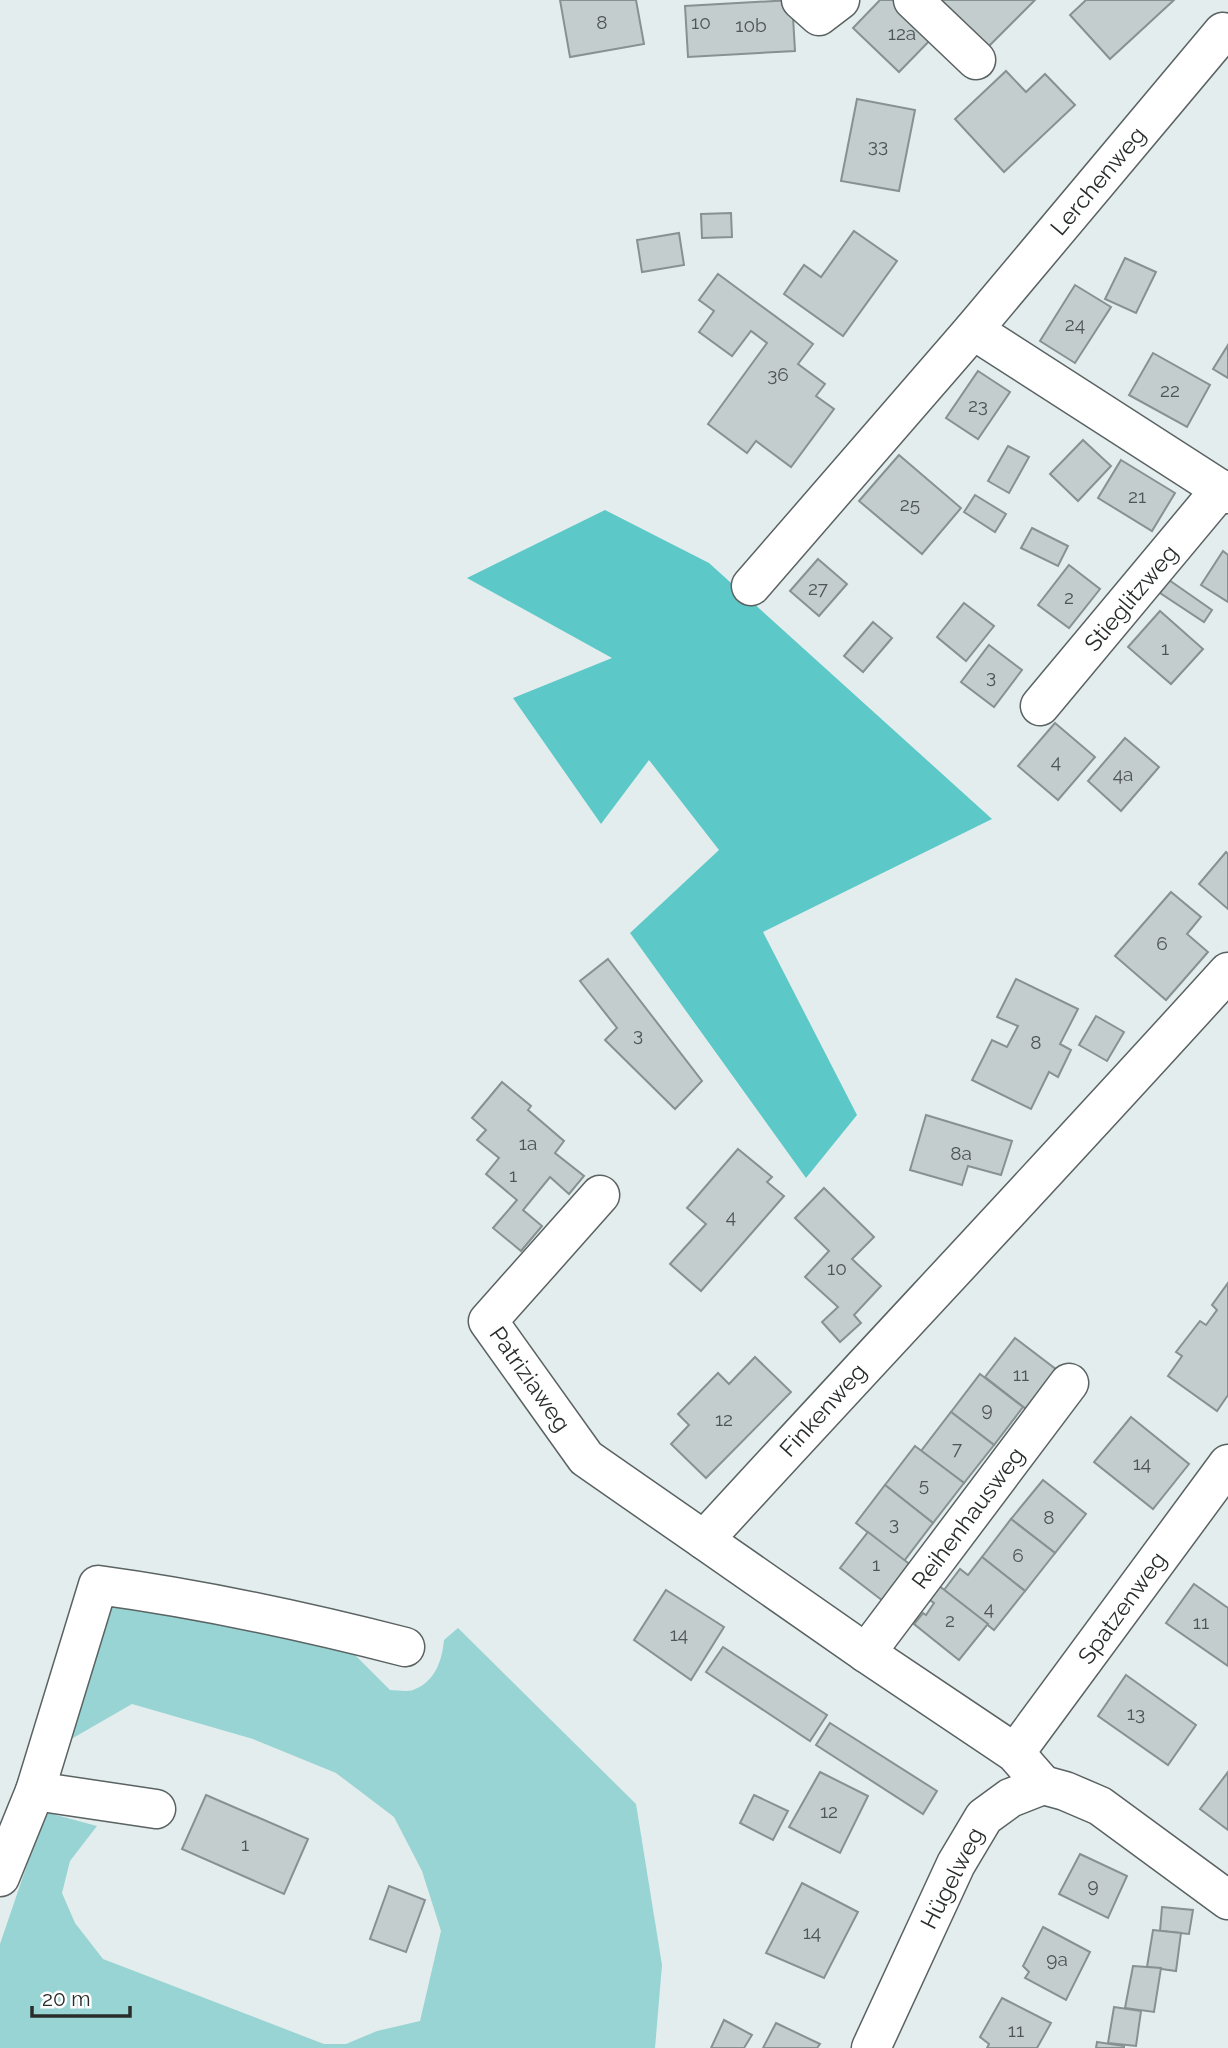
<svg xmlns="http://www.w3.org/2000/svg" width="1228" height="2048" font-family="Raleway,sans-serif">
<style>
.green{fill:#98d4d3}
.forest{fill:#5cc9c8}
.building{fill:#c3cdcd;stroke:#889191;stroke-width:2}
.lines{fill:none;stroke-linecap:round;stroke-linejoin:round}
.minor-casing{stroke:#5a6262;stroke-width:41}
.minor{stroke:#fff;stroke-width:38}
.labels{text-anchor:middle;stroke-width:7;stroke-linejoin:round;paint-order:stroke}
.number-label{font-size:19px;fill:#4f5454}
.street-label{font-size:23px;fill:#282c2b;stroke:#fff}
</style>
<rect width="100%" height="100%" fill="#e3eded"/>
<path class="green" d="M 126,1600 L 348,1648 L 390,1690 C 397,1690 407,1692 413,1690 C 435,1682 442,1661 444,1640 L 458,1628 L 636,1804 L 662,1965 L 655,2048 L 0,2048 L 0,1944 L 45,1812 L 97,1826 L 70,1861 L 62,1893 L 75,1923 L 103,1959 L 324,2044 L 346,2044 L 377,2031 L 420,2021 L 441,1931 L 422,1871 L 394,1817 L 336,1773 L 253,1739 L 132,1704 L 73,1738 L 58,1738 L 100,1609 Z"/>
<polygon class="forest" points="605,510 709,563 992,819 763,932 857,1115 806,1178 630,933 719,850 649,760 601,824 513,698 612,658 467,578"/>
<g class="building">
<polygon points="560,0 636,0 644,44 570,57"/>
<polygon points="792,0 795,51 688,57 685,6"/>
<polygon points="880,0 908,0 939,31 899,72 853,28"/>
<polygon points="941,0 1035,0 988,47"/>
<polygon points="1086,0 1174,0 1110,59 1070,15"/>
<polygon points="1006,71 1026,92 1045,74 1075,105 1004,172 955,119"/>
<polygon points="857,99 915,110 899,191 841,181"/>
<polygon points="731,213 732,237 702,238 701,214"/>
<polygon points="854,231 897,261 843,336 784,294 804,265 821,277"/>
<polygon points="679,233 684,265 642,272 637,240"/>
<polygon points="1125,258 1156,272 1136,313 1105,299"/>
<polygon points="718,274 813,344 798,364 825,384 816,396 834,409 791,467 756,441 747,453 708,424 767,343 751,331 732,356 699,332 714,311 699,300"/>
<polygon points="1075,285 1111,307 1075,363 1040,341"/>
<polygon points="1228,345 1228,378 1213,369"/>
<polygon points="1153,353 1210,385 1187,427 1129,395"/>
<polygon points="978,371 1010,392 978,439 946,418"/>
<polygon points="1083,440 1111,466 1078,501 1050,474"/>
<polygon points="1008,446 1029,457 1009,493 988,481"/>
<polygon points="899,455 961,508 922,554 859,501"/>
<polygon points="1121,460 1175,493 1152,531 1098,498"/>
<polygon points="975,495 1006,514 995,532 964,512"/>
<polygon points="1032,528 1068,546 1058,566 1021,548"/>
<polygon points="1223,551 1228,555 1228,602 1201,585"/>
<polygon points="818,559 847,584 819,616 790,591"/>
<polygon points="1069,565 1100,589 1069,628 1038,605"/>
<polygon points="1169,580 1212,610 1204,622 1160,593"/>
<polygon points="964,603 994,626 966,661 937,637"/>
<polygon points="1160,611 1203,649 1171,684 1128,647"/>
<polygon points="873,622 892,638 863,672 844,656"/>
<polygon points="989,645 1022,670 994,707 961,682"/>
<polygon points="1055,723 1095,757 1058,800 1018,766"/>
<polygon points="1125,738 1159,767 1121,811 1088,781"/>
<polygon points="1226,852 1228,854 1228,909 1199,884"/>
<polygon points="1171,892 1201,917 1187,934 1208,952 1166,1000 1115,956"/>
<polygon points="608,959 702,1081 675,1109 605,1040 617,1028 580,981"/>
<polygon points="1016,979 1078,1009 1060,1044 1071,1050 1058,1077 1049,1072 1031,1109 972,1080 992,1040 1007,1047 1018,1026 997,1017"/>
<polygon points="1096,1016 1124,1032 1107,1061 1079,1045"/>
<polygon points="502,1082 531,1106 528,1110 564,1141 555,1153 584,1176 569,1194 550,1177 523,1210 542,1226 521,1251 493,1228 517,1200 486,1174 499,1158 477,1140 486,1130 472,1118"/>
<polygon points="926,1115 1012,1141 1001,1175 968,1166 962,1185 910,1170"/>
<polygon points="738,1149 772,1177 767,1182 784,1196 701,1291 670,1264 706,1224 687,1208"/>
<polygon points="824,1188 874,1237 852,1259 881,1286 854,1315 861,1323 840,1342 822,1322 838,1307 805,1277 829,1251 795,1218"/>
<polygon points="1228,1283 1228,1395 1217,1411 1168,1376 1182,1356 1176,1352 1200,1321 1206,1325 1217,1310 1212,1305"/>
<polygon points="1015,1338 1057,1370 1026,1409 985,1377"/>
<polygon points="755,1357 791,1392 706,1478 671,1444 689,1425 678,1414 718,1373 729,1384"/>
<polygon points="980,1374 1023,1407 994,1445 951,1412"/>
<polygon points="951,1412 994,1445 964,1483 921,1451"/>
<polygon points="1131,1417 1189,1464 1153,1509 1094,1462"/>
<polygon points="915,1446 964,1483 933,1523 885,1485"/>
<polygon points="1043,1480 1086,1514 1055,1553 1011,1519"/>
<polygon points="885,1485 933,1523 904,1561 856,1523"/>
<polygon points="1011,1519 1055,1553 1025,1591 982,1557"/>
<polygon points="868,1532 916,1569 883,1601 840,1568"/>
<polygon points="982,1557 1025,1591 994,1630 944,1590 960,1569 968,1575"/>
<polygon points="1194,1584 1228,1608 1228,1666 1166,1623"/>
<polygon points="938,1585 988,1624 959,1660 914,1624 923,1613 926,1615 934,1603 927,1598"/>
<polygon points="666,1590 724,1627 691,1680 634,1640"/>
<polygon points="723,1647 827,1715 810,1741 706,1672"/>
<polygon points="1126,1675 1196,1725 1168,1765 1098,1716"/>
<polygon points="830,1723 937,1791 923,1814 816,1745"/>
<polygon points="820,1772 868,1796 840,1853 789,1827"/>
<polygon points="1228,1772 1228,1830 1200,1809"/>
<polygon points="206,1795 308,1839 284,1894 182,1849"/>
<polygon points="754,1795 788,1811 773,1840 740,1823"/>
<polygon points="1080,1854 1127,1876 1108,1918 1059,1894"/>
<polygon points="802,1883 858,1912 824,1978 766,1953"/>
<polygon points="389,1886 425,1900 406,1952 370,1939"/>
<polygon points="1162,1907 1193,1910 1189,1934 1160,1931"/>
<polygon points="1043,1927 1090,1952 1066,2000 1025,1978 1029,1972 1023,1966"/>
<polygon points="1153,1930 1181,1933 1176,1971 1147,1967"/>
<polygon points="1133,1966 1161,1968 1154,2012 1125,2008"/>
<polygon points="1002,1998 1051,2023 1037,2048 987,2048 989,2044 980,2037"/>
<polygon points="1114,2007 1141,2011 1136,2046 1108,2043"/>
<polygon points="724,2020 752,2035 744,2048 711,2048"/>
<polygon points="776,2023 820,2044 817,2048 763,2048"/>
<polygon points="1097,2042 1124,2046 1124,2048 1096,2048"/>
</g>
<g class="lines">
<defs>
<g id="minor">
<polyline points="801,0 819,16 840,0"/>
<polyline points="913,0 976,60"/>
<polyline points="973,330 1228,494"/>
<polyline points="751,586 973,330 1223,32"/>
<polyline points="1040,706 1221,489"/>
<polyline points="600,1195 488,1321 586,1458 704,1540"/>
<polyline points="866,1653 1069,1383"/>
<polyline points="1015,1753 1228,1464"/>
<path d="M 1043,1785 L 1015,1753 L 866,1653 L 704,1540 C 878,1350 1055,1163 1228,972"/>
<path d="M 35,1791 L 98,1585 C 201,1599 304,1621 405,1647"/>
<polyline points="0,1877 35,1791 156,1809"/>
<polyline points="871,2048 956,1864 984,1817 1010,1798 1043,1785 1065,1791 1100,1806 1228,1900"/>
</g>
</defs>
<use href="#minor" class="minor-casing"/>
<use href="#minor" class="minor"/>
</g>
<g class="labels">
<g class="number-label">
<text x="602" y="29">8</text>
<text x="701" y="29">10</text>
<text x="751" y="32">10b</text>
<text x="902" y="40">12a</text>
<text x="878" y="152">33</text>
<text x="1075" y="331">24</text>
<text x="778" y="381">36</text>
<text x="1170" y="397">22</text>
<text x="978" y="412">23</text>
<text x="1137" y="503">21</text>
<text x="910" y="511">25</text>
<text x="818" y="595">27</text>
<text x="1069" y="604">2</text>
<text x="1165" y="655">1</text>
<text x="991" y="683">3</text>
<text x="1056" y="768">4</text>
<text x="1123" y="781">4a</text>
<text x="1162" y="950">6</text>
<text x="638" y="1041">3</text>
<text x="1036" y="1049">8</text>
<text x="528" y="1150">1a</text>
<text x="961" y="1160">8a</text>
<text x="513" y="1182">1</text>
<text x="731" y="1223">4</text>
<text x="837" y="1275">10</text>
<text x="1021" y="1381">11</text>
<text x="987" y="1416">9</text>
<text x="724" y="1426">12</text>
<text x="957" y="1455">7</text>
<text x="1142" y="1470">14</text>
<text x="924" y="1491">5</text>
<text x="1049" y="1524">8</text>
<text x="894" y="1530">3</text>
<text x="1018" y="1562">6</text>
<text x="876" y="1571">1</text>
<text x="989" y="1615">4</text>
<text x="950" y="1627">2</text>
<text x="1201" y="1629">11</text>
<text x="679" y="1641">14</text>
<text x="1136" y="1720">13</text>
<text x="829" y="1818">12</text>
<text x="245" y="1851">1</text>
<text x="1093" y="1892">9</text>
<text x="812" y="1939">14</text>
<text x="1057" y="1966">9a</text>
<text x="1016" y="2037">11</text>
</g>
<g class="street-label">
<text transform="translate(1098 181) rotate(-50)" y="8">Lerchenweg</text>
<text transform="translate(1131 598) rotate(-50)" y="8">Stieglitzweg</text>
<text transform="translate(530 1379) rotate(55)" y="8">Patriziaweg</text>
<text transform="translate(823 1410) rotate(-48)" y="8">Finkenweg</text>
<text transform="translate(968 1518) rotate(-53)" y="8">Reihenhausweg</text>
<text transform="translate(1122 1608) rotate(-54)" y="8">Spatzenweg</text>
<text transform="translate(952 1878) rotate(-63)" y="8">Hügelweg</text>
</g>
</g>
<path d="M32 2006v10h98v-10" fill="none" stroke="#282c2b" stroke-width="3.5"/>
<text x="42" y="2006" font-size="21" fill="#282c2b" stroke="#ffffff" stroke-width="5" paint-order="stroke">20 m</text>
</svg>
